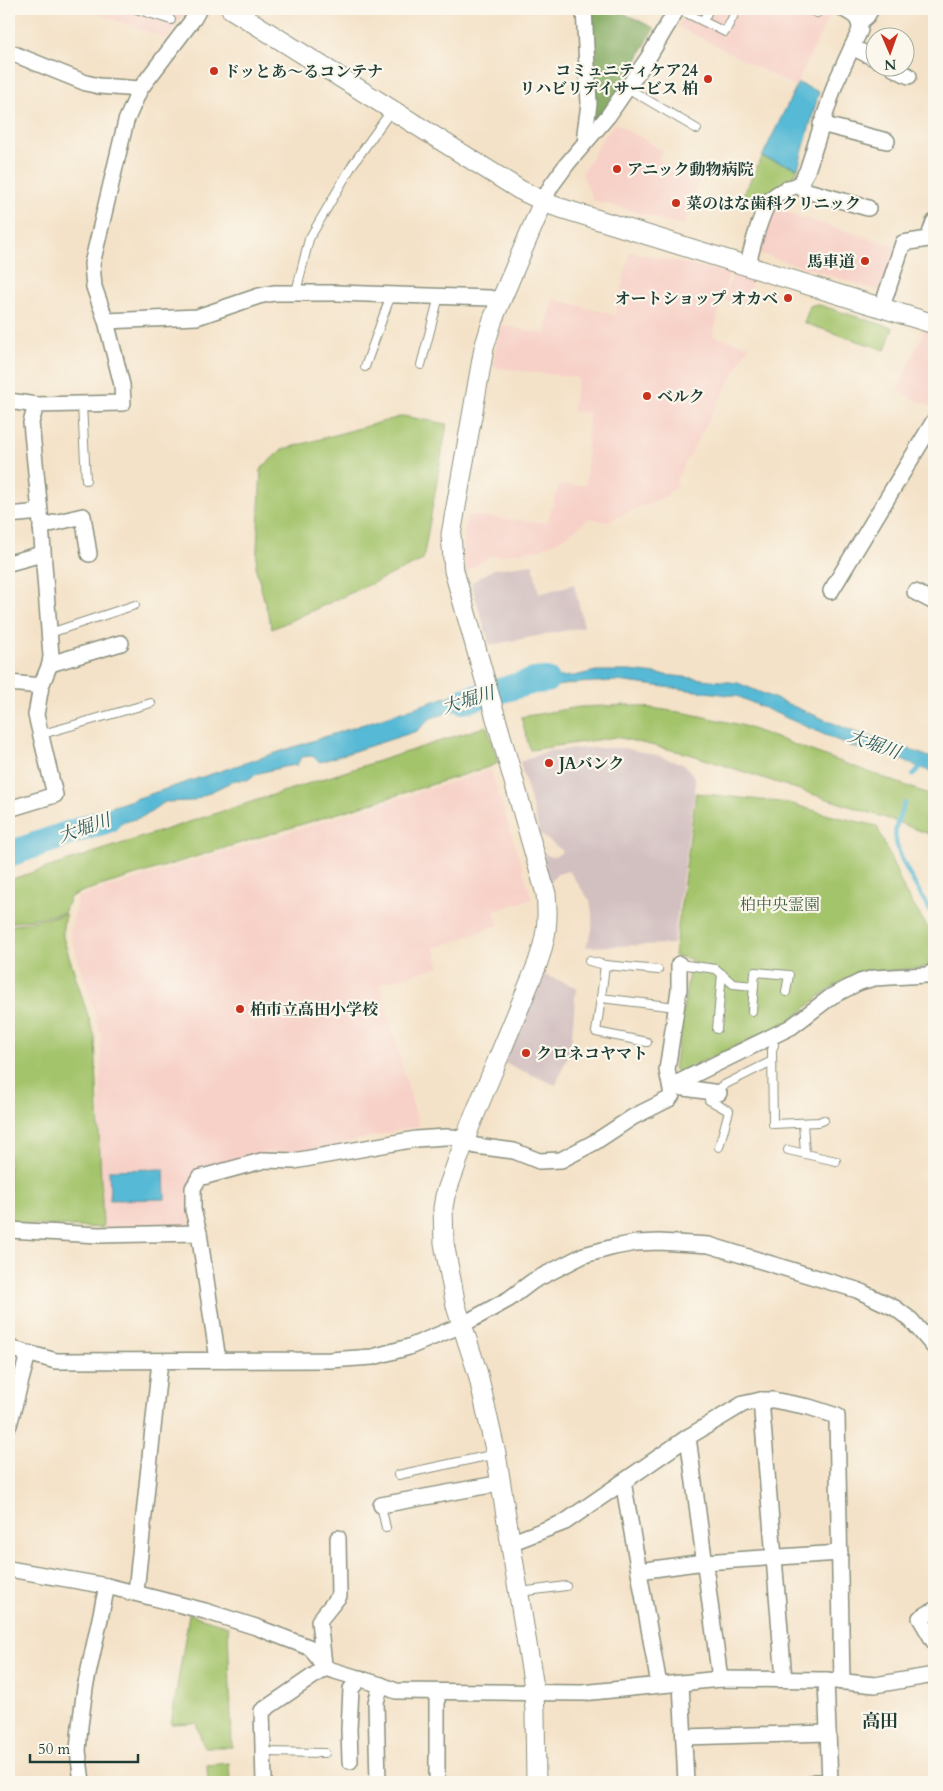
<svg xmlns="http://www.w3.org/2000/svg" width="943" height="1791" font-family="Cardo,'Noto Serif JP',serif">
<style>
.built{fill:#f7d1c8}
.industrial{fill:#d2bfc0}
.green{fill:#a4c46c;stroke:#628050}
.forest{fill:#83aa60;stroke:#51744a}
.water{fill:#56b9d5;stroke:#3a7b84}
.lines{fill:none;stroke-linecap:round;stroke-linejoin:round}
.stream{stroke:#56b9d5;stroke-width:4.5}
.river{stroke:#56b9d5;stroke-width:26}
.service-casing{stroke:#8a907e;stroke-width:10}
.minor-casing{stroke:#8a907e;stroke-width:18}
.tertiary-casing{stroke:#8a907e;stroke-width:21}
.service{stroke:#fff;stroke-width:8}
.minor{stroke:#fff;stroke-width:15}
.tertiary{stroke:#fff;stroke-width:19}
.poi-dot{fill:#c8321e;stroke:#fbf7ec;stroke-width:2}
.labels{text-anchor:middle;stroke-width:4.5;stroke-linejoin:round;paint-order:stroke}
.poi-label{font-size:16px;font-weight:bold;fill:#1f3d34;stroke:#fbf7ec;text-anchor:start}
.park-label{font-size:16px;fill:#405f42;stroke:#fbf7ec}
.water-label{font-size:18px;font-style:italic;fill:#2d5c5c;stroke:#fbf7ec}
.neighbourhood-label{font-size:18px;font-weight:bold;fill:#1f3d34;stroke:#fbf7ec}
</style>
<rect width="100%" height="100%" fill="#fbf7ec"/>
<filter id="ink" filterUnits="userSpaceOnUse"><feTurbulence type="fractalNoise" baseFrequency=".02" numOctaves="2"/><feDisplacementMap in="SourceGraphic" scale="10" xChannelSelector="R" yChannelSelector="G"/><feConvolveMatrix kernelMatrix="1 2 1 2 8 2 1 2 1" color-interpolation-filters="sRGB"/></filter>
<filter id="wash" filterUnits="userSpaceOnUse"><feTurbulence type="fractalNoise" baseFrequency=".0096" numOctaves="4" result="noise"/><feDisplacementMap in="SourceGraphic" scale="20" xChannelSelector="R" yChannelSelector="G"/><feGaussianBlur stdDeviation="1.12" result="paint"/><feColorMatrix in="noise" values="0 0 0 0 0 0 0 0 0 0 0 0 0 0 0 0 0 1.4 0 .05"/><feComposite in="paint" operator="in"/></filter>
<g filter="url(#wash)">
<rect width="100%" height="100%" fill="#f4e2c8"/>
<g class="built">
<polygon points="86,9 187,9 167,39"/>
<polygon points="687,9 814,9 829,17 795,87 678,26"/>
<polygon points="615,123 662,150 658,160 699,182 684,226 593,200 582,173 602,140"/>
<polygon points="771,208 895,246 883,292 755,252"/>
<polygon points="630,252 712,269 712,268 729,273 722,300 708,296 708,297 721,301 713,336 749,346 677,478 677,485 666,496 606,522 590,518 565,537 540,549 489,557 466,572 463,555 466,515 547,523 559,485 586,485 589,413 572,412 578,378 492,367 501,325 545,334 553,299 615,315"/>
<polygon points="732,275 752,281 744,306 724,300"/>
<polygon points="925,329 934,332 934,399 931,407 897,391"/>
<polygon points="491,770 532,899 494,911 499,925 434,948 440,967 380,984 419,1126 295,1154 266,1152 199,1171 190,1225 185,1229 103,1228 100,1147 101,1034 70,933 78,897"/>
</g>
<g class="industrial">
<polygon points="533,564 539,594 574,584 584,627 490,645 471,583 494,569"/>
<polygon points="585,748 624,748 659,756 685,765 695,778 695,790 673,944 586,947 592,931 592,914 590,901 569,871 557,874 549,884 542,850 547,855 551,857 558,855 563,851 540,834 520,762 547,751"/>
<polygon points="539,973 576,987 571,1047 556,1085 502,1062"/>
</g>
<g class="green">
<polygon points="762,157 798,168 794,176 766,194 758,204 742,197"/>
<polygon points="816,304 893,328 885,350 804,323 810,306"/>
<polygon points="403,416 447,424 423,560 272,629 256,569 261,469 281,450"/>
<polygon points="630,705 686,713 741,725 934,796 934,836 892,820 689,754 616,737 530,750 521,717 579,707"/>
<polygon points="487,726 498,763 489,767 84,891 70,897 64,913 9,923 9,880"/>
<polygon points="696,793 789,803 829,815 877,826 905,892 934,937 934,963 922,968 856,973 828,990 786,1024 678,1072 674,1069 691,959 674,956"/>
<polygon points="66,914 63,926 63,937 95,1038 103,1228 9,1224 9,926"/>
<polygon points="189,1614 228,1626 232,1747 204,1747 196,1723 171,1724"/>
<polygon points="229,1763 230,1782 208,1782 207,1765"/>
</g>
<polygon class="forest" points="592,9 615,9 654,28 621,90 605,109 590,124 594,105"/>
<g class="water">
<polygon points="798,83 819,92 798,168 762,157"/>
<polygon points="596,671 630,671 738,683 852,731 901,746 934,759 934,773 902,760 850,746 737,696 617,681 576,683 514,693 511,680 574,676"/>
<polygon points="480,686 484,702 431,718 417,731 320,762 312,756 301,757 297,765 283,767 259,773 247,780 235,780 192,801 165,802 142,817 77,836 71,820"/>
<polygon points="57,829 61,841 9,858 9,845"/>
<polygon points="164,1169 165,1199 110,1200 109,1170"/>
</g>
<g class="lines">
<g class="stream">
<polyline points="913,774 923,765"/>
<path d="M 905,803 C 900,814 893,829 896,841 C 900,864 923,896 934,918"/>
</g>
<g class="river">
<polyline points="463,701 534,681 546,680"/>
<polyline points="9,854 108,820"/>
</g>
</g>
</g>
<g filter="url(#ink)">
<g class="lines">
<defs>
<g id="service">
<polyline points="136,9 171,20 158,9"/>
<polyline points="678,9 725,32 737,9"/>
<polyline points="808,9 817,13 820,9"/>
<polyline points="703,21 709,9"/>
<polyline points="627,88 697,129"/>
<polyline points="296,292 309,239 353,164 391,111"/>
<polyline points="421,365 437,304 437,297"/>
<polyline points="365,367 388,303 389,295"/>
<polyline points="82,405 86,480"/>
<polyline points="50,633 135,605"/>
<polyline points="39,735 151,703"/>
<polyline points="589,961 605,965 658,970"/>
<polyline points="679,964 716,969 733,984 754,986 755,972 789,975 786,992"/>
<polyline points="601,998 605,965"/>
<polyline points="752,1011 754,986"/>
<polyline points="717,1029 722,974"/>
<polyline points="647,1042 596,1032 601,998 676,1007"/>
<polyline points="774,1045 772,1050 773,1124 819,1122 824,1120"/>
<polyline points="710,1092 709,1100 729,1111 719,1147"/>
<polyline points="719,1093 720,1087 772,1061"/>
<polyline points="803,1123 805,1153"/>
<polyline points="788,1150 836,1161"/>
<polyline points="398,1475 496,1454"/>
<polyline points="381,1505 386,1528"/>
<polyline points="520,1592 566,1586"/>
<polyline points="263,1752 325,1753"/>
</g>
<g id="minor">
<polyline points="584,9 589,104 585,133 588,139"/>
<polyline points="860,22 867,16 871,9"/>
<polyline points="852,47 876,59"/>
<polyline points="9,52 86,83 99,86 140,89"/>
<polyline points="893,68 909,76"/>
<polyline points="821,124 887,141"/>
<polyline points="799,185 804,190 868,208"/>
<polyline points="543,202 551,186 567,164 608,116 648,58 677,9"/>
<path d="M 747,267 C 752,249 760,213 771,199 C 779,191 789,188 799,185 L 807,171 L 835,84 L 860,30 C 860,17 853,14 843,9"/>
<polyline points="882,307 903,243 928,239 934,222"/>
<polyline points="106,321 197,317 259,296 274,293 336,293 490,298 500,302"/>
<polyline points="9,401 36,405"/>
<polyline points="9,515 40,512"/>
<polyline points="41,528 50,524 83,516 89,554"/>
<polyline points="9,563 42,554"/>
<polyline points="831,591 934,421"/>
<polyline points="915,592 934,602"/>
<polyline points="50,664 121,643"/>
<polyline points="9,683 41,686"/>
<polyline points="9,809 55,795 36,715 41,686 50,664 51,656 40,512 31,423 36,405 123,403 122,385 106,321 94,287 92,264 126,121 140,89 194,18 199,9"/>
<polyline points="671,1086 791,1027 832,996 860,982 874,978 926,975 934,972"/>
<polyline points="671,1086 719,1093"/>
<polyline points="9,1230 98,1235 199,1233"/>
<polyline points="9,1348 56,1361 330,1360 373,1357 409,1347 462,1325 509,1299 533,1281 584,1255 614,1247 636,1243 659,1242 709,1245 857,1290 895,1308 911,1320 934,1347"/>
<polyline points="218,1360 199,1233 193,1210 193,1188 199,1178 265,1160 294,1161 416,1139 445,1137 453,1137 476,1146 514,1151 539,1161 561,1160 595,1142 633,1117 669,1099 672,1095 667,1070 679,990 679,964"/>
<polyline points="761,1400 784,1679"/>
<polyline points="9,1425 28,1354"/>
<polyline points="688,1437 720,1679"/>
<polyline points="621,1483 624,1487 659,1685"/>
<polyline points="381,1505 502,1483"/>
<polyline points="511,1540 518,1540 565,1522 688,1437 743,1404 761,1400 773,1400 809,1407 837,1416 842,1682"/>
<polyline points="9,1569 107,1586 205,1611 256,1627 311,1648 325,1668 381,1685 396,1691 582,1693 720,1679 826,1680 875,1685 934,1675"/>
<polyline points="639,1571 704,1562 840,1553"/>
<polyline points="136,1592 160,1361"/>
<polyline points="934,1610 920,1618 934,1642"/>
<polyline points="324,1664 319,1621 339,1596 338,1538"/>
<polyline points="681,1683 686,1782"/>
<polyline points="437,1692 437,1782"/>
<polyline points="684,1737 828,1733"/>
<polyline points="350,1761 349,1729 351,1689 360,1678"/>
<polyline points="82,1782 78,1751 80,1726 85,1688 107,1586"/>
<polyline points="264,1782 262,1711 325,1668"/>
<polyline points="378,1782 376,1702 381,1685"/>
<polyline points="814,1782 830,1782 826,1680"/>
</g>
<g id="tertiary">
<polyline points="231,9 520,190 554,206 934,324"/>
<path d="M 536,1782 L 535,1712 L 533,1681 L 496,1454 L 478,1374 L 456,1306 L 444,1243 L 443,1208 L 445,1196 L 470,1126 L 537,965 C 546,939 549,921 546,894 L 454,571 L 451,535 L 484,348 L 493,319 L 543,202"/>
</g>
</defs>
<use href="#service" class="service-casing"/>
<use href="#minor" class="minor-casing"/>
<use href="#tertiary" class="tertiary-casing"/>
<use href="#service" class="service"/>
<use href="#minor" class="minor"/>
<use href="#tertiary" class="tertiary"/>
</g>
</g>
<g class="poi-dot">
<circle cx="214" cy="71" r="5"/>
<circle cx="708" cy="79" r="5"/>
<circle cx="617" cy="169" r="5"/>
<circle cx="676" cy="203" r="5"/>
<circle cx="865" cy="261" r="5"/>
<circle cx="788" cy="298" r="5"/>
<circle cx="647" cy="396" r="5"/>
<circle cx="549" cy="763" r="5"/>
<circle cx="240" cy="1009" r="5"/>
<circle cx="526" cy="1053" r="5"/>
</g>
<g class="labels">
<g class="poi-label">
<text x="698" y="76" text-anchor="end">コミュニティケア24<tspan x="698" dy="18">リハビリデイサービス 柏</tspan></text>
<text x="224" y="77">ドッとあ〜るコンテナ</text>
<text x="627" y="175">アニック動物病院</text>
<text x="686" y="209">菜のはな歯科クリニック</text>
<text x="855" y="267" text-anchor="end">馬車道</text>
<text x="778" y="304" text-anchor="end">オートショップ オカベ</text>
<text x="657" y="402">ベルク</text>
<text x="559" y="769">JAバンク</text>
<text x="250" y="1015">柏市立高田小学校</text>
<text x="536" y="1059">クロネコヤマト</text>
</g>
<g class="park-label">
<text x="780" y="910">柏中央霊園</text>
</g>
<g class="water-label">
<text transform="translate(468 700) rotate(-17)" y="6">大堀川</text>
<text transform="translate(874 744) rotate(20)" y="6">大堀川</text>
<text transform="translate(84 828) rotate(-19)" y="6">大堀川</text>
</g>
<g class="neighbourhood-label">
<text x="880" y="1727">高田</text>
</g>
</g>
<rect width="943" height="1791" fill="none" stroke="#fbf7ec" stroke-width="30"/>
<g transform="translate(890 52) rotate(178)"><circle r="24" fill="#fbf7ec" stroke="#a3ada2"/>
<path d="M0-4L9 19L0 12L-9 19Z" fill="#c8321e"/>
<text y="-8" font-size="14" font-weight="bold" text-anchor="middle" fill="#1f3d34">N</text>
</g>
<path d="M30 1754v8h108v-8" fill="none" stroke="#1f3d34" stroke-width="2.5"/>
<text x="38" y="1754" font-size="15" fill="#1f3d34" stroke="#fbf7ec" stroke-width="4" paint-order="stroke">50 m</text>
</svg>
